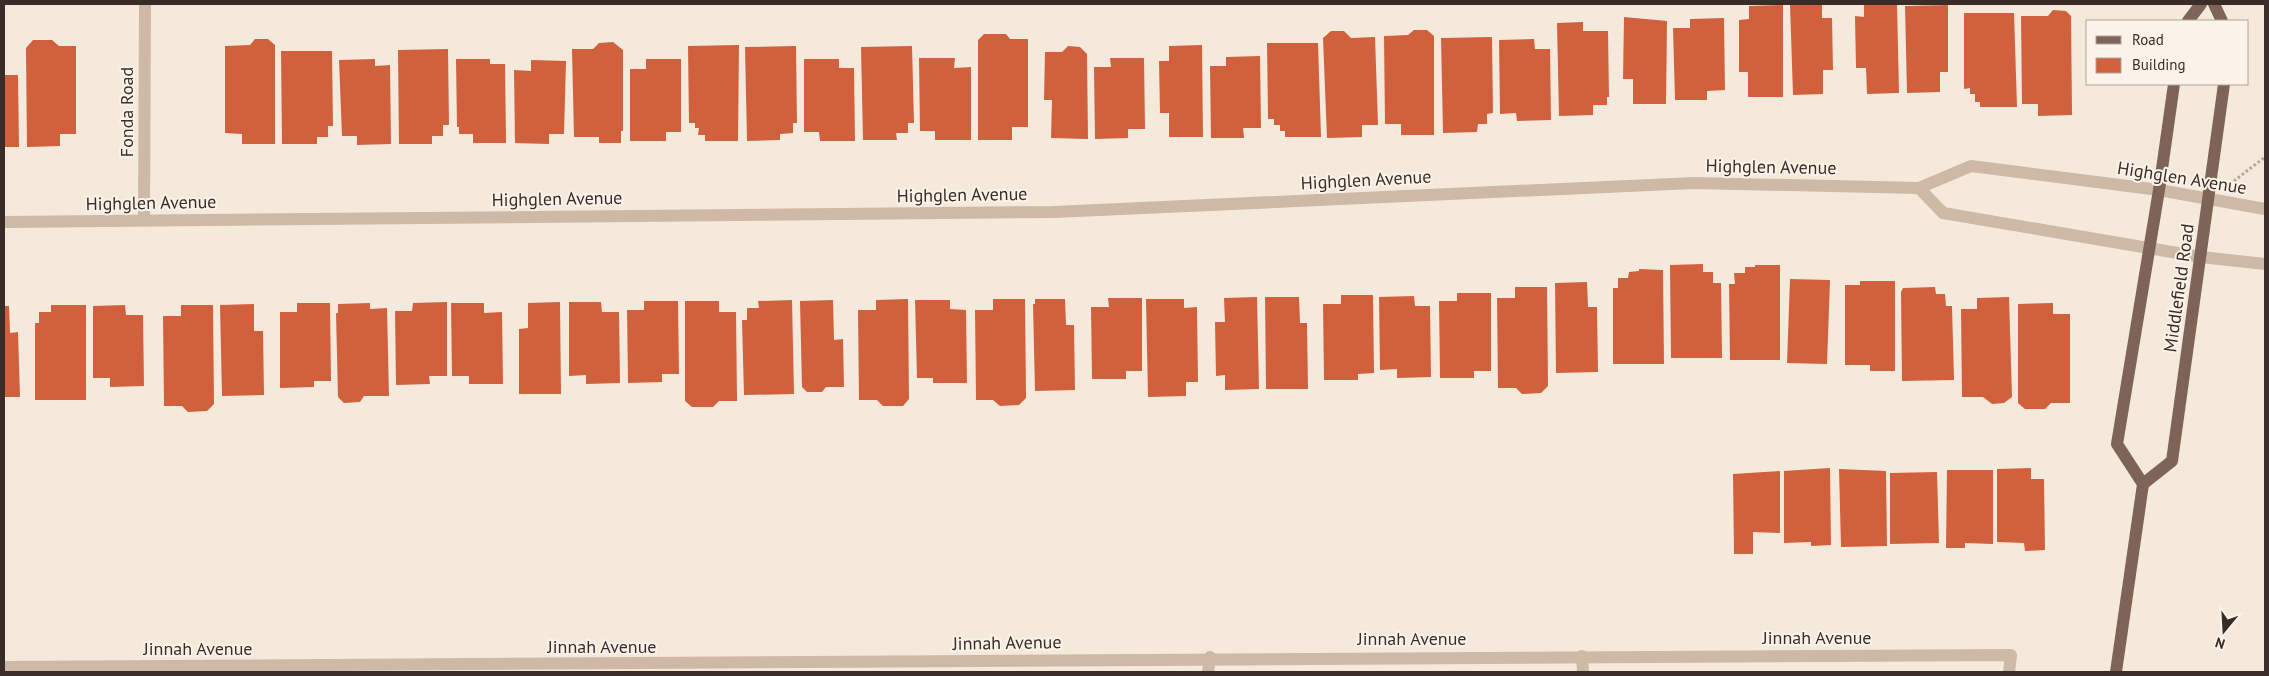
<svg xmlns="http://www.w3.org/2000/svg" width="2269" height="676" font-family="'PT Sans',sans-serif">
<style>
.building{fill:#d1603d}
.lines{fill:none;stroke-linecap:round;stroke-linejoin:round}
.path{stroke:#baa290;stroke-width:3;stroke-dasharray:2.5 2.5;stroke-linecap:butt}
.minor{stroke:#ceb8a6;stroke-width:12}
.major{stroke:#7d6457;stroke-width:12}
.labels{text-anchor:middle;stroke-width:4;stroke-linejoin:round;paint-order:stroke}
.street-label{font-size:18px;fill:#3a2d28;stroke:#fbf3e9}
</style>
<rect width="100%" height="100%" fill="#f5e9dc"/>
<g class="building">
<polygon points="1790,4 1822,4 1822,18 1832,18 1833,70 1823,70 1823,94 1793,95"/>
<polygon points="1864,4 1897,4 1899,93 1867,94 1866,68 1856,68 1855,16 1864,17"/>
<polygon points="1783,5 1783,97 1748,97 1748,72 1739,72 1739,20 1749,19 1749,6"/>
<polygon points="1948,5 1948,72 1940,72 1940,92 1907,93 1905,6"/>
<polygon points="2053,10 2066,11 2071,16 2072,115 2038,116 2038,104 2022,104 2021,16 2048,16"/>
<polygon points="1964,13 2014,13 2017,107 1980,107 1980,102 1975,102 1975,94 1970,94 1970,88 1964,89"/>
<polygon points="1624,17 1667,21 1666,104 1633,104 1633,79 1623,79"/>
<polygon points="1724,18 1725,90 1707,91 1707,100 1675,100 1673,28 1690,28 1690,19"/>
<polygon points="1583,22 1583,31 1608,31 1609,97 1607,97 1607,105 1593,105 1593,115 1559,116 1557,23"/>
<polygon points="1414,30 1427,30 1434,36 1434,135 1401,135 1401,124 1385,124 1384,36 1408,35"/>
<polygon points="1331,31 1344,31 1351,38 1375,37 1378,125 1362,125 1362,137 1327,138 1323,38"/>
<polygon points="984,34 1006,34 1010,39 1028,39 1028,127 1012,127 1012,140 978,140 978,40"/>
<polygon points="1492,37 1493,113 1487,114 1487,124 1478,124 1477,132 1443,133 1441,38"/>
<polygon points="255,39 268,39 275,45 275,144 242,144 242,134 225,133 225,46 250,45"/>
<polygon points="1534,39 1535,49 1550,49 1551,120 1517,121 1516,113 1500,114 1499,40"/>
<polygon points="33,40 52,40 59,46 76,46 76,134 60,134 60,146 27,147 26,48"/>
<polygon points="613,42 623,50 623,131 621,131 621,143 599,143 599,137 574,137 572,49 593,49 599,43"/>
<polygon points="1267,43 1318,43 1321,137 1285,137 1285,131 1280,131 1280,125 1274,125 1274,119 1268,119"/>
<polygon points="739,45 738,141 705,141 705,135 698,135 699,128 695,128 695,123 689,123 688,46"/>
<polygon points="1202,45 1203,137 1169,137 1169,113 1160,113 1159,61 1169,61 1169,46"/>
<polygon points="796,46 797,123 793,123 793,133 780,134 780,140 747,141 745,47"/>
<polygon points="912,46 914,123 908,123 908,133 896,133 897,140 863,140 861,47"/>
<polygon points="1068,46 1080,47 1087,54 1088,139 1051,138 1052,100 1044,100 1045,52 1062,52"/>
<polygon points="448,49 449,125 443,125 443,136 432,136 432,144 399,144 398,50"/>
<polygon points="281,51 332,51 333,126 328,126 328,137 317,137 317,144 282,144"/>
<polygon points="1260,56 1261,128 1243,128 1244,138 1211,138 1210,66 1226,66 1226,57"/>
<polygon points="919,58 955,58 954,68 971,67 971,140 935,140 935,131 920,131"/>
<polygon points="1110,58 1144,58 1145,129 1128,129 1128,138 1095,139 1094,67 1111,67"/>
<polygon points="375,59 375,66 390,65 391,144 357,145 357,136 342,136 339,60"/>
<polygon points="456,59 490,59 490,64 505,64 506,143 473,143 473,134 459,134 459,127 457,127"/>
<polygon points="646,59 681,59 681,132 666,132 666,141 630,141 630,69 646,69"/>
<polygon points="804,59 839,59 839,68 854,68 855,141 820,141 819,132 804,132"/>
<polygon points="531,60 566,61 564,134 549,134 549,144 515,143 514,70 531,71"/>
<polygon points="4,75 18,75 19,147 4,147"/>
<polygon points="1703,264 1703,272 1713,272 1713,283 1721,283 1722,358 1671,358 1670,265"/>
<polygon points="1755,265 1780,265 1780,360 1730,360 1729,284 1735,284 1734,273 1745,273 1745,267 1755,267"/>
<polygon points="1639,269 1663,270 1664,364 1613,364 1613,288 1618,288 1618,278 1628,278 1629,272 1639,271"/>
<polygon points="1790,279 1830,280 1827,364 1787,363"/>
<polygon points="1860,281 1895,281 1895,371 1870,371 1870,365 1845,365 1845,285 1860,285"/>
<polygon points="1587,282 1588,307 1597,307 1598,372 1556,373 1555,283"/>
<polygon points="1515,287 1547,287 1548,386 1541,393 1522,394 1516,388 1498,388 1497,298 1515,298"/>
<polygon points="1935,287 1936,294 1945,294 1946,306 1952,306 1954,380 1902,381 1901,292 1903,288"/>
<polygon points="1457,293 1491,293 1491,371 1474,371 1474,378 1440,378 1439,301 1457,301"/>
<polygon points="1341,295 1373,295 1374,373 1358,374 1358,380 1324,380 1323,304 1341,304"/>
<polygon points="1414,296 1415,306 1430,306 1431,377 1397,378 1397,369 1380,370 1379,297"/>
<polygon points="1257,297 1259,389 1225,390 1225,375 1216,376 1215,322 1225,322 1224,298"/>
<polygon points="1265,297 1299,297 1300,323 1307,323 1308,389 1266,389"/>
<polygon points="2009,297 2012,397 2004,403 1992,404 1983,397 1962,397 1961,309 1977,309 1977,298"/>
<polygon points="1108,298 1142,298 1142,371 1126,371 1126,379 1092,379 1091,307 1109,307"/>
<polygon points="908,299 909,399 903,406 883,406 877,400 859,400 858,310 876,310 876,300"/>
<polygon points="993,299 1025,299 1026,398 1019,405 1000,406 993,400 976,400 975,310 993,310"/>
<polygon points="1035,299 1065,299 1066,325 1074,325 1075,390 1035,391 1033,304 1035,304"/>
<polygon points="1146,299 1184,299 1184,308 1197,307 1198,382 1186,382 1186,396 1148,397"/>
<polygon points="792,300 794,394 744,395 742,320 747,320 747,308 759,308 758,301"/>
<polygon points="833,300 834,340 843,339 844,387 826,387 822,392 807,392 802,387 800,301"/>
<polygon points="915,300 950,300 950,309 966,310 967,383 933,383 933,378 917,378"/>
<polygon points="644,301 678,301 679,374 662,374 662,382 628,383 627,310 644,310"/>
<polygon points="685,301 719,301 719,312 736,312 737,401 719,401 713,407 692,407 685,401"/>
<polygon points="447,302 447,376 429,376 430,384 396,385 395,311 412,311 413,303"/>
<polygon points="560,302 561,394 519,394 519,329 528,328 528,303"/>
<polygon points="569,302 601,302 602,312 619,312 620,383 586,384 586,375 569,376"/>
<polygon points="297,303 330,303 331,381 314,381 314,387 280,388 280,312 297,312"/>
<polygon points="370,303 370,309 387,308 389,396 364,396 360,402 344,403 338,397 336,313 338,313 338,304"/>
<polygon points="451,303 484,303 484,313 502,312 503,384 469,384 469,376 452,376"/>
<polygon points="2053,303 2053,314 2070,314 2070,403 2051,403 2045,409 2025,409 2018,403 2018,304"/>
<polygon points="254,304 254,331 263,331 264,395 222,396 220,305"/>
<polygon points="51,305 86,305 86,400 35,400 35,323 39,323 39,312 51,312"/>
<polygon points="125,305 126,315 143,315 144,386 110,387 110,378 93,378 93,306"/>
<polygon points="181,305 213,305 214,404 207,411 188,412 182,406 164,406 163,316 181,316"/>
<polygon points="4,306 9,306 10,333 18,332 20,397 4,397"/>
<polygon points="1830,468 1831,545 1811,546 1811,542 1784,543 1784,471"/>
<polygon points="2031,468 2031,479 2044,479 2045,550 2025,551 2024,543 1997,542 1997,469"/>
<polygon points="1839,469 1886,471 1887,546 1841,547"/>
<polygon points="1947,470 1993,470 1993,544 1965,543 1965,548 1946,548"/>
<polygon points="1780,471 1780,533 1753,532 1753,554 1734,554 1733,474"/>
<polygon points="1937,472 1939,543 1890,544 1890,473"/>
</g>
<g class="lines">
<polyline class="path" points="2234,181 2265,157"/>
<g class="minor">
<polyline points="1919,188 1943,213 2201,257 2265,264"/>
<polyline points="144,220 145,4"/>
<polyline points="4,222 1054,212 1694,183 1919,188 1971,166 2159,190 2265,209"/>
<polyline points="1582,656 1583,672"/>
<path d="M 4,667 C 673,665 1342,656 2011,655 L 2009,672"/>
<polyline points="1208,672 1210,657"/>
</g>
<g class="major">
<polyline points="2214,4 2222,21"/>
<polyline points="2188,21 2201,4"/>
<polyline points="2143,484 2172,461 2224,84"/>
<polyline points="2116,672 2143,484 2117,444 2159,190 2174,84"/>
</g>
</g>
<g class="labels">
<g class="street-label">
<text transform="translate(127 112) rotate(-90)" y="6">Fonda Road</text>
<text transform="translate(1771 167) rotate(1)" y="6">Highglen Avenue</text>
<text transform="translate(2182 178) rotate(9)" y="6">Highglen Avenue</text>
<text transform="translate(1366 180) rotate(-3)" y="6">Highglen Avenue</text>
<text transform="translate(962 195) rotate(-1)" y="6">Highglen Avenue</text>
<text transform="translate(557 199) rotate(-1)" y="6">Highglen Avenue</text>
<text transform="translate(151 203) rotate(-1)" y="6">Highglen Avenue</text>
<text transform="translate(2179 288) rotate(-82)" y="6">Middlefield Road</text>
<text x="1817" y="644">Jinnah Avenue</text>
<text x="1412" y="645">Jinnah Avenue</text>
<text transform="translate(1007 643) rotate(-1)" y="6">Jinnah Avenue</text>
<text x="602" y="653">Jinnah Avenue</text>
<text x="198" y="655">Jinnah Avenue</text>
</g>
</g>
<rect width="2269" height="676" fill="none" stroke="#3a2d28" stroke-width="10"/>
<rect x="2086" y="20" width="162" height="65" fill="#fbf3e9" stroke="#aea49c"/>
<rect x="2096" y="36" width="25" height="8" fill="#7d6457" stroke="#aea49c"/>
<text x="2132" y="45" font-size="15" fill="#3a2d28">Road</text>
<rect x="2096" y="58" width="25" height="15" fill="#d1603d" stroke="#aea49c"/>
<text x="2132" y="70" font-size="15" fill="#3a2d28">Building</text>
<g transform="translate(2224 631) rotate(198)" stroke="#fbf3e9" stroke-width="4" paint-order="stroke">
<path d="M0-4L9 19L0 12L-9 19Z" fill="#3a2d28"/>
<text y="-8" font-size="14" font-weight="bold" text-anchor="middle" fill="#3a2d28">N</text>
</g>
</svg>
